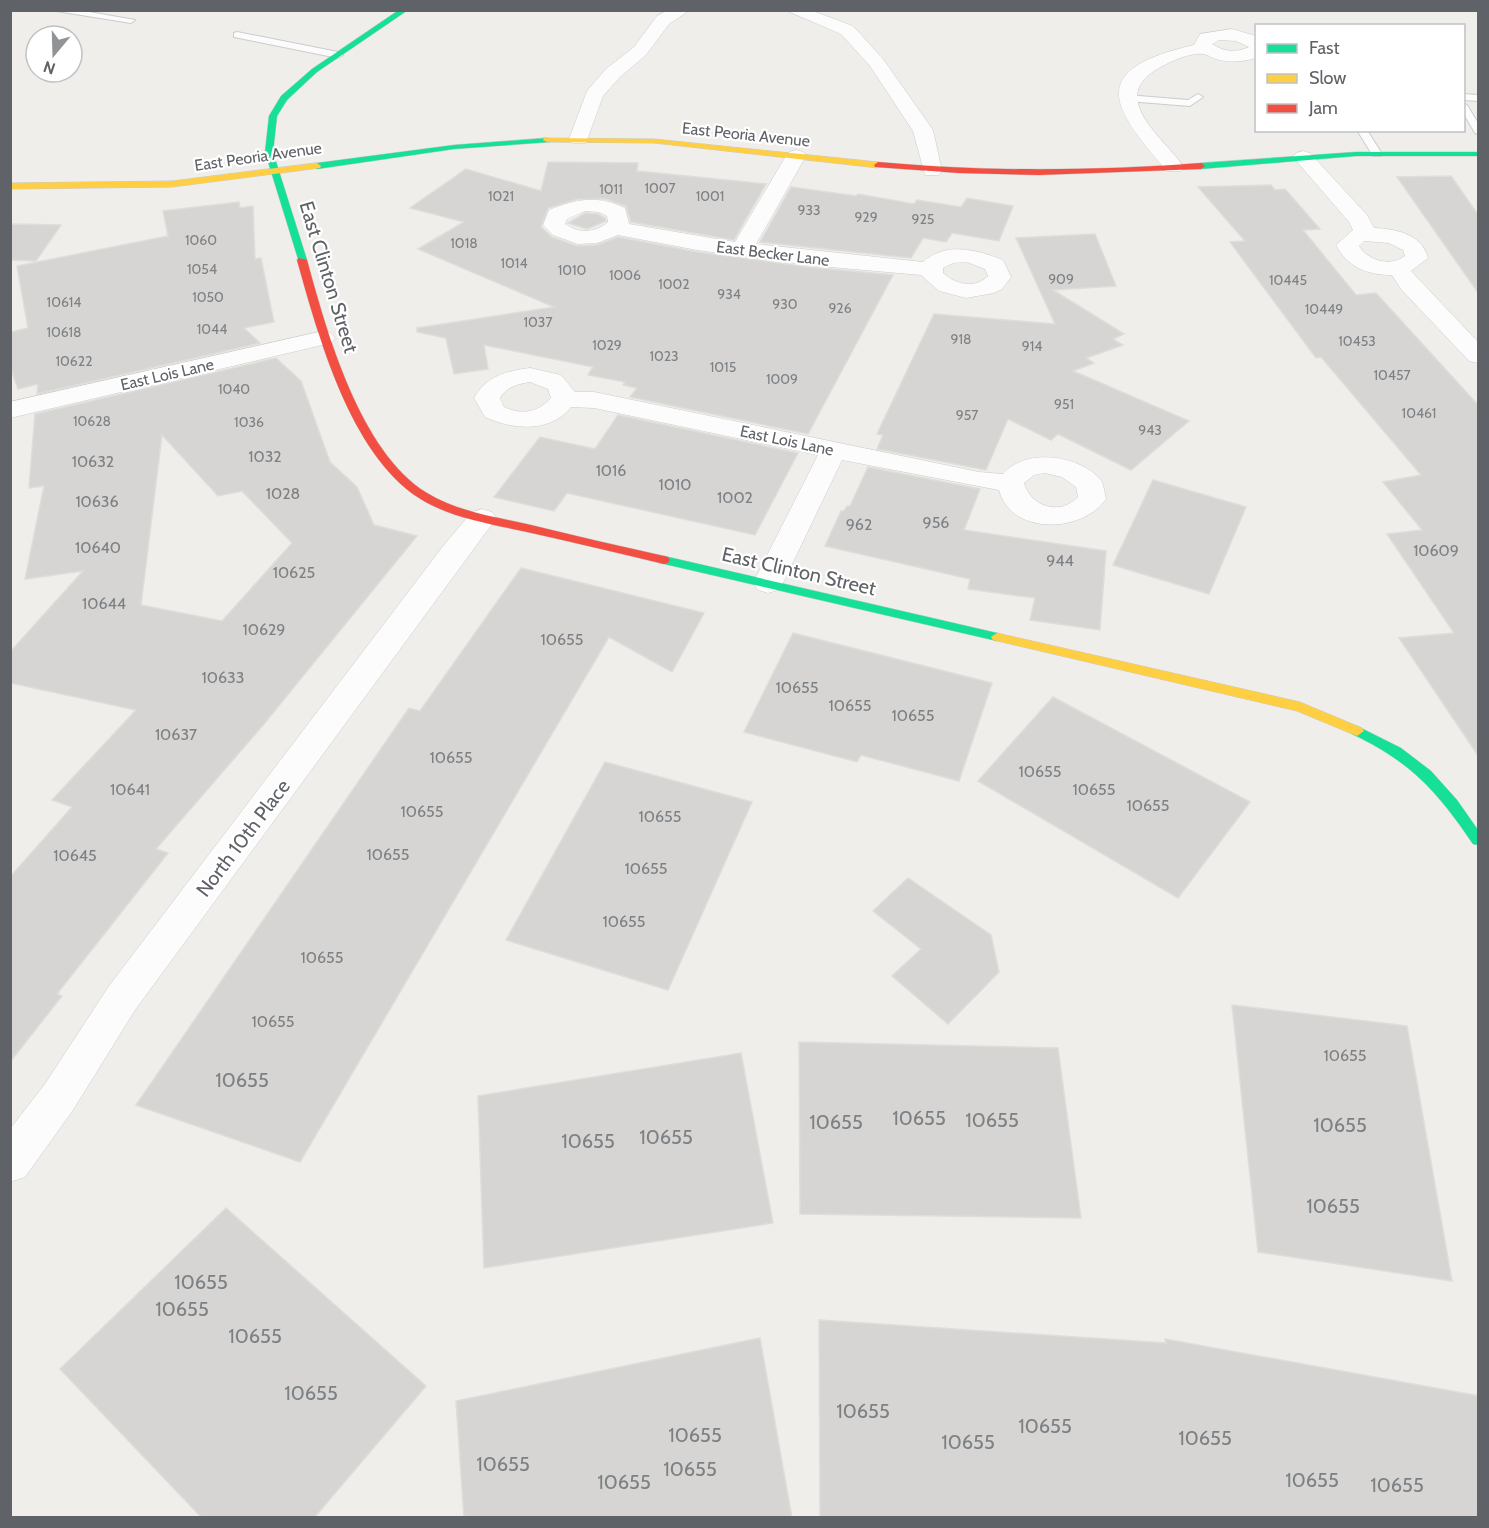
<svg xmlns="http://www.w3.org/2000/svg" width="1489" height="1528" font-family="Cabin,sans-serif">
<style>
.building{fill:#d6d5d3;stroke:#deddd9;stroke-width:1.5;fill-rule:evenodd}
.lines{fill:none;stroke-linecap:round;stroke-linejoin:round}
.lane-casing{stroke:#cbcccc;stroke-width:2}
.street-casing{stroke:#cbcccc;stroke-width:1}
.fast-casing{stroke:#cacacb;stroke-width:1}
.slow-casing{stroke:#cacacb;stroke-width:1}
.jam-casing{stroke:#cacacb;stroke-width:1}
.lane{fill:#fdfcfc;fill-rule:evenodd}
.street{fill:#fdfcfc;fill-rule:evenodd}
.fast{fill:#16e098;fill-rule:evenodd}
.slow{fill:#ffcf43;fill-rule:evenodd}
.jam{fill:#f24e42;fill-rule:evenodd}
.labels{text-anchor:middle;stroke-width:4.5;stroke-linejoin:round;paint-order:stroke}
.far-number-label{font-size:14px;fill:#7e8184}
.far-street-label{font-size:16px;fill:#5f6368;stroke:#fff}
.number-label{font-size:16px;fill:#7e8184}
.street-label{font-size:20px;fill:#5f6368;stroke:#fff}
.near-number-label{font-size:20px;fill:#7e8184}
</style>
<rect width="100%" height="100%" fill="#efeeea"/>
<g class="building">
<polygon points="548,162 638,163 637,171 766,184 734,240 631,222 626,206 606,199 578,199 548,208 541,227 552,237 577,246 597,245 618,237 697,252 808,267 893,275 808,434 630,397 637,388 623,385 625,382 588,375 593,367 484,345 488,369 454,374 446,338 417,332 417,328 554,307 418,249 464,222 410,208 466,169 541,191"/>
<polygon points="1451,176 1479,216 1479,294 1397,177"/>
<polygon points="1271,185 1275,190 1285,189 1320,229 1303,230 1356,295 1376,293 1479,406 1479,757 1399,638 1454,633 1387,534 1422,530 1383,482 1421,475 1321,357 1316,358 1230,242 1245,241 1198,187"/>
<polygon points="791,187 856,196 858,194 914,204 917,200 961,207 967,198 1013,206 999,241 952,233 946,242 923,238 911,258 760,242"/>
<polygon points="239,202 240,208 253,206 255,259 261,258 274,322 244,328 260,343 37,394 38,384 18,389 11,369 11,332 28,328 17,266 168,236 163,211"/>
<polygon points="585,213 598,214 605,218 606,221 587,229 568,223"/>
<polygon points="10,224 61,225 36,261 10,260"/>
<polygon points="1095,234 1116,286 1053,290 1124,334 1113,339 1123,345 1086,358 1094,363 1073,371 1189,421 1131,470 1058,434 1051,440 1008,419 986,470 877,449 883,435 877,434 934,314 1055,324 1016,238"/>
<path d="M 276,358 L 301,381 L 330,462 L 357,487 L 374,525 L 417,536 L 264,724 L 156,849 L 168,853 L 57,994 L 62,996 L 10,1062 L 10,877 L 72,807 L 52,800 L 136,710 L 10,683 L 10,652 L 83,571 L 25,579 L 44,486 L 29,488 L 35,414 ZM 162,435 L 218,496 L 242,491 L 292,543 L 222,621 L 141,605 Z"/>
<polygon points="618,415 798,453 755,535 567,493 554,511 494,497 540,437 595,449"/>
<polygon points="868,467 980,489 964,530 1106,551 1100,630 1030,620 1035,598 968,589 970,579 825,546 841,511 844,511 847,506 850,506"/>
<polygon points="1153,480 1246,507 1209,594 1113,565"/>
<polygon points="521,568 704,613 672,672 609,637 300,1162 136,1105 409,708 420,711"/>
<polygon points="793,633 992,683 959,781 861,755 857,762 744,732"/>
<polygon points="1053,697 1250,802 1178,898 978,781"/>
<polygon points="605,762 752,802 668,990 506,940"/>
<polygon points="908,878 991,935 999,972 948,1024 892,976 921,949 873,911"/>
<polygon points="1232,1005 1407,1026 1452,1281 1258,1252"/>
<polygon points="799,1042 1058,1048 1081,1218 800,1214"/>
<polygon points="741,1053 773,1223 484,1268 478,1096"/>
<polygon points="226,1208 426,1386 314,1518 202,1518 60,1369"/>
<polygon points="819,1320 1166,1343 1165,1339 1479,1396 1479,1518 820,1518"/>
<polygon points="760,1338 792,1518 464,1518 456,1401"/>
</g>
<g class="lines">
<defs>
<g id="lane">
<polygon points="50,10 78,10 135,20 131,23"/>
<polygon points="237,32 338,52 343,55 338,58 234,37 234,33"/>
<polygon points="1198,94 1203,97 1190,106 1127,101 1122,98 1127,95 1188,100"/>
<polygon points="1464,94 1478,95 1478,101 1464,100"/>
<polygon points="1464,104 1467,105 1478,123 1478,134 1475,133 1464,114"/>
<polygon points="1357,130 1367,130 1382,154 1381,156 1373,156"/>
</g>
<g id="street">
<polygon points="668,10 690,10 669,24 646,55 620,77 603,96 586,143 572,143 569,139 587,91 606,69 634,47 657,16"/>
<polygon points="785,10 810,10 853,26 883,59 933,130 942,171 939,175 925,175 913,131 870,66 841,34"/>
<path d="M 1232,29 L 1256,36 L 1256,58 C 1242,62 1230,63 1216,59 C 1212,58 1207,54 1203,54 C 1191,52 1169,62 1159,68 C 1106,97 1164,138 1184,167 L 1181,171 L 1167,171 C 1108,104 1089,69 1194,45 L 1200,34 ZM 1219,40 L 1236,41 L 1249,47 C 1236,53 1224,52 1212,44 Z"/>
<path d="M 796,150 L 803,152 L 806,156 L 756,244 L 923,262 C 947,241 977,250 1003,260 L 1011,277 L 1002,289 L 994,293 L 966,298 L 939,291 L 921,275 L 808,265 L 697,250 L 618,235 L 597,243 L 578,244 L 553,235 L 543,225 L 549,210 C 577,199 597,195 625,208 L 629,224 L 735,242 L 786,156 L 789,152 ZM 585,211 L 599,212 L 607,216 L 608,222 C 595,233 579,234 565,224 L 567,219 ZM 967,262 L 985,269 L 988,276 C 975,289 956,285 943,273 L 943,268 L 953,263 Z"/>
<path d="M 1303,151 L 1310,153 L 1367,215 L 1374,228 C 1396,229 1422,234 1428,258 L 1411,271 L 1478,342 L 1478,363 L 1469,361 L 1401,289 L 1392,275 C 1367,275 1347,267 1336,245 L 1353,230 L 1349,222 L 1293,157 L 1296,153 ZM 1364,241 L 1389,243 L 1403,250 L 1405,256 C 1391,267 1368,261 1359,246 Z"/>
<polygon points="323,331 331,333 335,338 331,343 10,418 10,402"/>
<path d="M 530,368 L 561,375 L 575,392 L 594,392 L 979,472 L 1003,474 C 1025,448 1076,455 1098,477 C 1104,482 1104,492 1106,499 C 1083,533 1011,536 999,490 L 842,460 L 783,583 L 778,590 L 768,593 L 758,590 L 753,583 L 818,455 L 594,408 L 571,407 C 551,433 512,430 485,417 L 474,398 C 487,376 506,371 530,368 ZM 530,382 L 548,389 L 551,398 C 538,413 521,415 504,407 L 500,398 C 506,387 518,384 530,382 ZM 1045,473 L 1062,477 L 1076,487 L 1078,497 C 1060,516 1031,507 1024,483 L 1034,475 Z"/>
<polygon points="482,509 492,512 496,518 492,524 135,1010 73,1110 25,1177 10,1182 10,1129 45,1084 109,986 444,545 472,512"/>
</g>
<g id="fast">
<polygon points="399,10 408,10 317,72 287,100 277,116 273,152 307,260 299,262 265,152 269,116 281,96 312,69"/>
<polygon points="547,138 551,140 550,142 454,149 317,169 313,166 317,163 454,145"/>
<polygon points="1356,152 1478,152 1478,156 1356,156 1201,169 1197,166 1201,163"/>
<polygon points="664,556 997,633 1003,637 997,641 660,563 658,560 660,557"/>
<path d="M 1357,726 L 1401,748 L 1431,771 L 1457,800 L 1478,830 L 1478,845 L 1473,844 C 1437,791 1411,762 1352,734 L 1350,731 L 1352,728 Z"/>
</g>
<g id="slow">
<polygon points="544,138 654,139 878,162 882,165 878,168 654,143 547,142 543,140"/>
<polygon points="317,163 321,166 320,168 172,187 10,189 10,183 172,181"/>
<polygon points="997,633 1300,702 1362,728 1364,731 1357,736 1297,711 993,640 991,637"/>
</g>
<g id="jam">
<path d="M 878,162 C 986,172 1093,171 1201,163 L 1205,166 L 1201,169 L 1039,175 L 959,173 L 875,167 L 874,165 Z"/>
<path d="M 299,258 L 307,260 C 327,333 360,452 427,493 C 458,512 497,517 531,525 C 575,536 620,546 664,556 L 668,557 L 670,560 L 668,563 L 664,564 C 618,553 573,542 527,532 C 491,524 450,518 419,498 C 350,454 318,335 297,260 Z"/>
</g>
</defs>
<use href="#lane" class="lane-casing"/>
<use href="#street" class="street-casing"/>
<use href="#fast" class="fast-casing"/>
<use href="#slow" class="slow-casing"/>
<use href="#jam" class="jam-casing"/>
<use href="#lane" class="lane"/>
<use href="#street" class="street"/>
<use href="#fast" class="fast"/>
<use href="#slow" class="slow"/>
<use href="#jam" class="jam"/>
</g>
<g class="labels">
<g class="far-number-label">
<text x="660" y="193">1007</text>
<text x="611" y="194">1011</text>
<text x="501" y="201">1021</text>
<text x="710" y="201">1001</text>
<text x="809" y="215">933</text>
<text x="866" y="222">929</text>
<text x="923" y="224">925</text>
<text x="201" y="245">1060</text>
<text x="464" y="248">1018</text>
<text x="514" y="268">1014</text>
<text x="202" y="274">1054</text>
<text x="572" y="275">1010</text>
<text x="625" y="280">1006</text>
<text x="1061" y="284">909</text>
<text x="1288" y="285">10445</text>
<text x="674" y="289">1002</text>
<text x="729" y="299">934</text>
<text x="208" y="302">1050</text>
<text x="64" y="307">10614</text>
<text x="785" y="309">930</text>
<text x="840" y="313">926</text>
<text x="1324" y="314">10449</text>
<text x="538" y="327">1037</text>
<text x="212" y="334">1044</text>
<text x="64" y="337">10618</text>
<text x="961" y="344">918</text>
<text x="1357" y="346">10453</text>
<text x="607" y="350">1029</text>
<text x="1032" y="351">914</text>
<text x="664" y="361">1023</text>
<text x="74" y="366">10622</text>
<text x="723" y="372">1015</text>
<text x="1392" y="380">10457</text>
<text x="782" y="384">1009</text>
<text x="234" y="394">1040</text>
<text x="1064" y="409">951</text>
<text x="1419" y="418">10461</text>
<text x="967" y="420">957</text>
<text x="92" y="426">10628</text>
<text x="249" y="427">1036</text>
<text x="1150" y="435">943</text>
</g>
<g class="far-street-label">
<text transform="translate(746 134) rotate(6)" y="6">East Peoria Avenue</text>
<text transform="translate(258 156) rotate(-8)" y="6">East Peoria Avenue</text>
<text transform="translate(773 253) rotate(7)" y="6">East Becker Lane</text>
<text transform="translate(167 374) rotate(-13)" y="6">East Lois Lane</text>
<text transform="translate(787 440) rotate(12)" y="6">East Lois Lane</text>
</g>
<g class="number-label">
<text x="265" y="462">1032</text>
<text x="93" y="467">10632</text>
<text x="611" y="476">1016</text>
<text x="675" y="490">1010</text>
<text x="283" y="499">1028</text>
<text x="735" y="503">1002</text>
<text x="97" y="507">10636</text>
<text x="936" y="528">956</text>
<text x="859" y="530">962</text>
<text x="98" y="553">10640</text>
<text x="1436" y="556">10609</text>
<text x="1060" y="566">944</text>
<text x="294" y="578">10625</text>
<text x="104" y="609">10644</text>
<text x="264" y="635">10629</text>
<text x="562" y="645">10655</text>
<text x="223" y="683">10633</text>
<text x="797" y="693">10655</text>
<text x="850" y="711">10655</text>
<text x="913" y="721">10655</text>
<text x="176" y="740">10637</text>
<text x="451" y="763">10655</text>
<text x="1040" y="777">10655</text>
<text x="130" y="795">10641</text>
<text x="1094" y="795">10655</text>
<text x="1148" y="811">10655</text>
<text x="422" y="817">10655</text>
<text x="660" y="822">10655</text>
<text x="388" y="860">10655</text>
<text x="75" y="861">10645</text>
<text x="646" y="874">10655</text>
<text x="624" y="927">10655</text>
<text x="322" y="963">10655</text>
<text x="273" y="1027">10655</text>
<text x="1345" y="1061">10655</text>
</g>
<g class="street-label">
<text transform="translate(329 277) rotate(73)" y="7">East Clinton Street</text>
<text transform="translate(799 571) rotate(13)" y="7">East Clinton Street</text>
<text transform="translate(243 838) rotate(-53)" y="7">North 10th Place</text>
</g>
<g class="near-number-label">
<text x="242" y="1087">10655</text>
<text x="919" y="1125">10655</text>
<text x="992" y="1127">10655</text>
<text x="836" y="1129">10655</text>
<text x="1340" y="1132">10655</text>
<text x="666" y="1144">10655</text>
<text x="588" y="1148">10655</text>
<text x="1333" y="1213">10655</text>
<text x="201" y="1289">10655</text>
<text x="182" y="1316">10655</text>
<text x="255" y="1343">10655</text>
<text x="311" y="1400">10655</text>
<text x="863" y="1418">10655</text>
<text x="1045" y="1433">10655</text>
<text x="695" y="1442">10655</text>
<text x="1205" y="1445">10655</text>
<text x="968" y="1449">10655</text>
<text x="503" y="1471">10655</text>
<text x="690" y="1476">10655</text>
<text x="1312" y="1487">10655</text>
<text x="624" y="1489">10655</text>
<text x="1397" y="1492">10655</text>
</g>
</g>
<rect width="1489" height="1528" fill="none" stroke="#5f6368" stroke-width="24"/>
<rect x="1255" y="24" width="210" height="108" fill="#ffffff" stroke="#bfc1c3" stroke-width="1.5"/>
<rect x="1267" y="44" width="30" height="9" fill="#16e098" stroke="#bfc1c3" stroke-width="1.5"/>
<text x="1309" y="54" font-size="18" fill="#5f6368">Fast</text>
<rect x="1267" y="74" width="30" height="9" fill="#ffcf43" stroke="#bfc1c3" stroke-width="1.5"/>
<text x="1309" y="84" font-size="18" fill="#5f6368">Slow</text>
<rect x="1267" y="104" width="30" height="9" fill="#f24e42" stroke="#bfc1c3" stroke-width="1.5"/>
<text x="1309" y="114" font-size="18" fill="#5f6368">Jam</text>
<g transform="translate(54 54) rotate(199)"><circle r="28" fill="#ffffff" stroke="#bfc1c3" stroke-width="1.5"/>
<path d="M0-4.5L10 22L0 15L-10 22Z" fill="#919496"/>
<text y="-9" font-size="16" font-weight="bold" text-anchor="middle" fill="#5f6368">N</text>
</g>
</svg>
